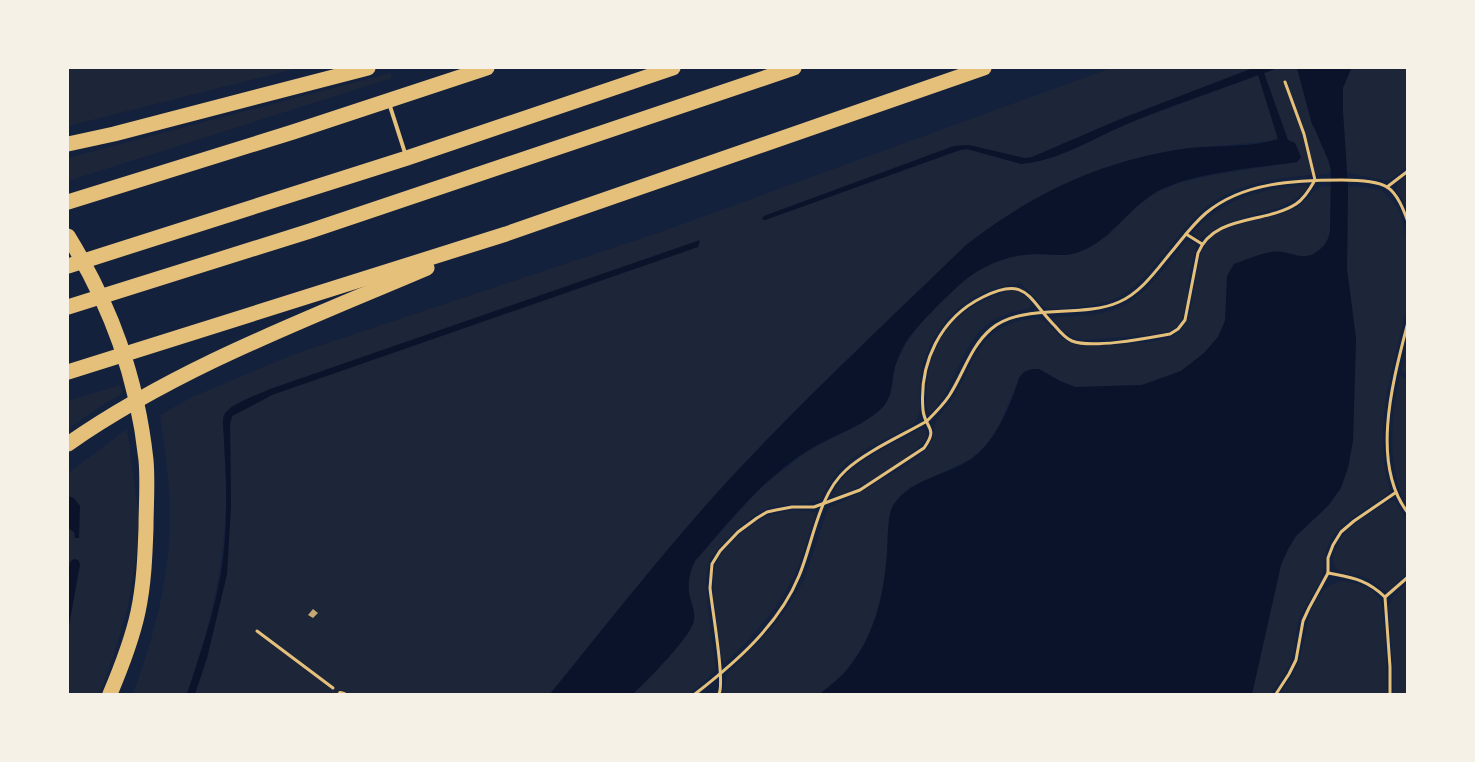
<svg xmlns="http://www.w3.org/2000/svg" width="1475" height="762" font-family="Inter,sans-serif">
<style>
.green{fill:#1d2539}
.water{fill:#0b132b}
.building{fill:#c6a872}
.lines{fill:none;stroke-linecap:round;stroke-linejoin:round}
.path{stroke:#e5c07b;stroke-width:3}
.service{stroke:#e5c07b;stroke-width:4}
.motorway{stroke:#e5c07b;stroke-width:15}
</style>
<rect width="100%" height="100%" fill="#14213d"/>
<g class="green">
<polygon points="68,68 299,68 68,126"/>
<path d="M 1111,68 L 1254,68 L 1123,118 L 1032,157 L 1025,159 L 969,145 L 954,146 L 764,216 L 762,219 L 765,220 L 961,150 L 967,149 L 1030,163 L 1056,156 L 1126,124 L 1259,75 L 1278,139 C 1245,146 1210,144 1176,150 C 1094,164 1031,195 966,245 C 889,320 810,393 737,471 C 671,542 611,619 550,694 L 195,694 L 207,658 L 227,574 L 231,506 L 230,424 L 232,416 L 272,395 L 270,389 L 226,412 L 224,416 C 222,447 228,478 226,508 C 223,575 208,632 187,694 L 133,694 C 153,641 170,576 170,518 C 170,486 165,448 160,415 L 192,397 L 295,354 L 658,233 Z"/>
<path d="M 1278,68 L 1297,68 L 1312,124 L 1314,127 L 1329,162 L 1331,171 L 1327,174 C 1289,176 1246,180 1213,202 C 1176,227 1149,288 1109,301 C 1098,305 1087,306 1075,307 C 1065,308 1055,310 1045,308 L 1021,283 C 1007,285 993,288 980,294 C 948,309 924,344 920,380 C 918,395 924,412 914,424 C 893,436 859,450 842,467 C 833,476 826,488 820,500 C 803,506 785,503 768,508 C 755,513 740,526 731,535 C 723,543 714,552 709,562 C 701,580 714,645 716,668 L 715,672 L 689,694 L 633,694 C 646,682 692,636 694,620 C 695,612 692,605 690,598 C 687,584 689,573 695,561 L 761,487 L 808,451 L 869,418 L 891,395 L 895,366 L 906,343 L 923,321 L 959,285 L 980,268 L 1011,257 L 1033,254 L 1059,255 L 1106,237 L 1136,207 L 1157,192 L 1179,183 L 1212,175 L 1297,162 L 1301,157 L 1298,151 L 1288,140 L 1264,73 Z"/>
<polygon points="1353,68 1407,68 1407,167 1388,181 1354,174 1347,172 1343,112 1343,88 1351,69"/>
<polygon points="390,73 392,78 68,181 68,158"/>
<polygon points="1407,174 1407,208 1396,189 1398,182"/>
<path d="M 1304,185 L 1307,186 L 1307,189 C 1283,212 1268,209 1239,219 C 1225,223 1213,230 1201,238 L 1199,239 L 1194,235 L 1193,232 C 1226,197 1258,190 1304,185 Z"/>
<path d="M 1321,186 L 1331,187 L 1330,230 L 1329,238 L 1322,248 L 1313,256 L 1303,257 L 1272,252 L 1234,264 L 1225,321 L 1218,337 L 1204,353 L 1181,371 L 1142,385 L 1075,387 L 1060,381 L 1039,369 L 1019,378 L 999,426 L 986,446 L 971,459 L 909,488 L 889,527 L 886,568 L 880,607 L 865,643 L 845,672 L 820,694 L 722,694 L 727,674 L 769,632 L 787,608 L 804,580 L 828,508 C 836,503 847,500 855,495 C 871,487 918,460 928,448 C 935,439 932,429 937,419 C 942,411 950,404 955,395 C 975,362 977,333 1019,321 C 1054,312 1046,332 1071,343 C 1084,349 1159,343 1172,337 C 1202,321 1187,268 1208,241 C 1224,221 1273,220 1296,208 C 1306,202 1312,192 1321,186 Z"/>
<path d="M 1356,186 L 1381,190 L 1394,203 L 1401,215 L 1408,247 L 1406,310 L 1386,396 L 1383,429 L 1384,466 L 1390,491 L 1388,494 C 1368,508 1341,521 1329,543 C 1323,553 1326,566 1322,576 C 1317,592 1304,604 1299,620 C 1295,633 1296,646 1292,658 C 1288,671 1278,683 1271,694 L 1252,694 L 1281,565 L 1288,549 L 1296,536 L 1308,524 L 1353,441 L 1356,338 L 1347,269 L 1348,187 Z"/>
<path d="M 1186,241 L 1189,241 L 1195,244 L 1196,247 L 1189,276 L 1187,301 L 1182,320 L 1176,327 L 1170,331 L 1150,335 L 1083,340 C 1069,338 1063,331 1054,321 L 1054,319 L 1057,317 C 1077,316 1099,316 1118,308 C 1146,297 1167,265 1186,241 Z"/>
<path d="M 1011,290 C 1020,292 1026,295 1031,303 L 1029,308 C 1016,312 1001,314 989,323 C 967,339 959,369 946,392 C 942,398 937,404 933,411 L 928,412 C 925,404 927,393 927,385 C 931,332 963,305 1011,290 Z"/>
<polygon points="1407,343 1407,375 1401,371"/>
<path d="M 1400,375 L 1407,379 L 1407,507 C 1386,464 1391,421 1400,375 Z"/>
<polygon points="120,385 123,393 95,410 68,429 68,401"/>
<polygon points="127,429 139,517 136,560 127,610 114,655 99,694 68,694 68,631 80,564 78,560 68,575 68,528 74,532 75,538 70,496 68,496 68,473"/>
<path d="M 920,429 L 925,430 L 927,437 C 910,461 864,486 836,497 L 832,496 C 841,466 894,444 920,429 Z"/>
<path d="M 1391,500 L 1395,501 L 1407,520 L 1407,573 L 1388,591 L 1385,591 C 1378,586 1371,579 1362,576 C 1355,574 1347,575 1340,571 C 1333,567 1332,561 1334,554 C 1341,528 1369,514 1391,500 Z"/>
<path d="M 793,510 L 816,512 C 809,533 803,558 793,578 C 777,610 752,637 726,662 L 724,662 L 721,659 C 719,637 709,586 715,566 C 720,549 751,523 767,516 C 775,513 784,512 793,510 Z"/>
<path d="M 1345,581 C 1357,584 1372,587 1379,598 C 1386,609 1387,678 1387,694 L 1280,694 C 1287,684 1295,673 1299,661 C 1308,634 1307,584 1345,581 Z"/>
<polygon points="1407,583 1407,694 1393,694 1393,667 1388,607 1393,597"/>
</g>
<g class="water">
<path d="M 1253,68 L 1278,68 L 1264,73 L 1288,140 L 1295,143 L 1301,157 L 1297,162 C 1255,168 1195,172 1158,191 C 1127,208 1110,243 1076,253 C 1063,257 1048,254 1034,254 C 1005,255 979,267 958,286 C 942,301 918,324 906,342 C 902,349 897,359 895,367 C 891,382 893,398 881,409 C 860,428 831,436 807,451 C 763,479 729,521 695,561 C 689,573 687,584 690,598 C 692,605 695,612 694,620 C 692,636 646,682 633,694 L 550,694 C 611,619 671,542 737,471 C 810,393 889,320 966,245 C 1031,195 1094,164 1176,150 C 1209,144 1246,149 1278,139 L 1258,75 C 1214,92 1169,106 1125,125 C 1092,139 1058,161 1021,164 L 967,149 L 960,150 L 765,220 L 762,219 L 764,216 L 954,146 L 969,145 L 1025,158 L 1032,157 L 1123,118 Z"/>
<path d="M 1297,68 L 1353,68 L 1351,69 L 1343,88 L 1343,112 L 1348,187 L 1347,269 L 1356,338 L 1353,441 L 1348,468 L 1341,488 L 1328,506 L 1296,536 L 1288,549 L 1281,565 L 1252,694 L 820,694 C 828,687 838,680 845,672 C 874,639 884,595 887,553 C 888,541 887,513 894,504 C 912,478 946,476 971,459 C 995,443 1011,405 1019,378 L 1024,372 L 1032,369 L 1039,369 L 1060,381 L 1075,387 L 1142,385 L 1181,371 L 1204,353 L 1218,337 L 1225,321 L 1227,276 L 1234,264 C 1246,260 1259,254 1271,252 C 1289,249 1304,264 1319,250 C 1326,245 1329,238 1330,230 L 1331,171 L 1329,162 L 1314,127 L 1312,124 Z"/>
<path d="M 700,240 L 698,247 L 272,395 L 232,416 L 230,424 L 231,506 L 227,574 L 207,658 L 195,694 L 187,694 C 200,654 214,614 221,573 C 229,523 226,473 223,423 C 223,419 223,415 226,412 C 235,402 258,395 270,389 Z"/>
<polygon points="68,496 74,498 80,506 79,538 75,538 74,532 68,528"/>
<polygon points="74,559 78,560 80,564 68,631 68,575 70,562"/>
</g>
<polygon class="building" points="313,609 318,613 313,618 308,615"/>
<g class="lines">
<g class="path">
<polyline points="1387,187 1408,171"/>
<polyline points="1186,234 1202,244"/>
<path d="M 1408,322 C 1394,377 1369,463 1408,513"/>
<path d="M 1328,573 C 1353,578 1366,579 1385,597"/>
<polyline points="257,631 333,688"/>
<path d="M 695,694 C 735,663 779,625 799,576 C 813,543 818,495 846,470 C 865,452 903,435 927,421 C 935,413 943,405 949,396 C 964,373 970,347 991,329 C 1023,302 1081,319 1119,302 C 1142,292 1157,269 1173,250 C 1183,238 1193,224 1206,213 C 1243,182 1296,180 1342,180 C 1354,180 1377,181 1387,187 C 1398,194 1404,211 1408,222"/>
<path d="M 719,694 C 725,681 712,608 710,588 L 712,564 L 720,551 L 738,532 L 757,518 L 767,512 L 776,510 L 792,507 L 814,507 L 860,490 L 924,448 C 939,427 925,429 923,410 C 919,363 940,318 983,297 C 1027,275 1028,299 1055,326 C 1060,332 1065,338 1072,341 C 1092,349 1148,338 1170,334 L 1178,329 L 1185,320 L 1198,253 C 1214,214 1265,224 1296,204 C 1304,199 1310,189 1315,180 L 1304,134 L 1285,82"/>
<polyline points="1276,694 1289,674 1296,660 1303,621 1309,608 1328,573 1328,558 1333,545 1341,532 1354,521 1395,493"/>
<polyline points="1390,694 1390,667 1385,597 1408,577"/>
</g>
<g class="service">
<polyline points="389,103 406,156"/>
<polyline points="340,693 344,694"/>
</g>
<g class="motorway">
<polyline points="68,144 114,134 368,68"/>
<polyline points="68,202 293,132 487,68"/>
<path d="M 68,236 C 111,306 137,377 146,460 C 148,482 146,506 146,528 C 145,556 144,584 138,612 C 132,640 121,668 110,694"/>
<polyline points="68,266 407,158 673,68"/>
<polyline points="68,307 310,231 794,68"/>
<polyline points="68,372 506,234 984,68"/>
<path d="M 68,444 C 177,368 305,320 427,268"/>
</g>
</g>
<rect width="1475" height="762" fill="none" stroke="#f6f1e7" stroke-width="138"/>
</svg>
